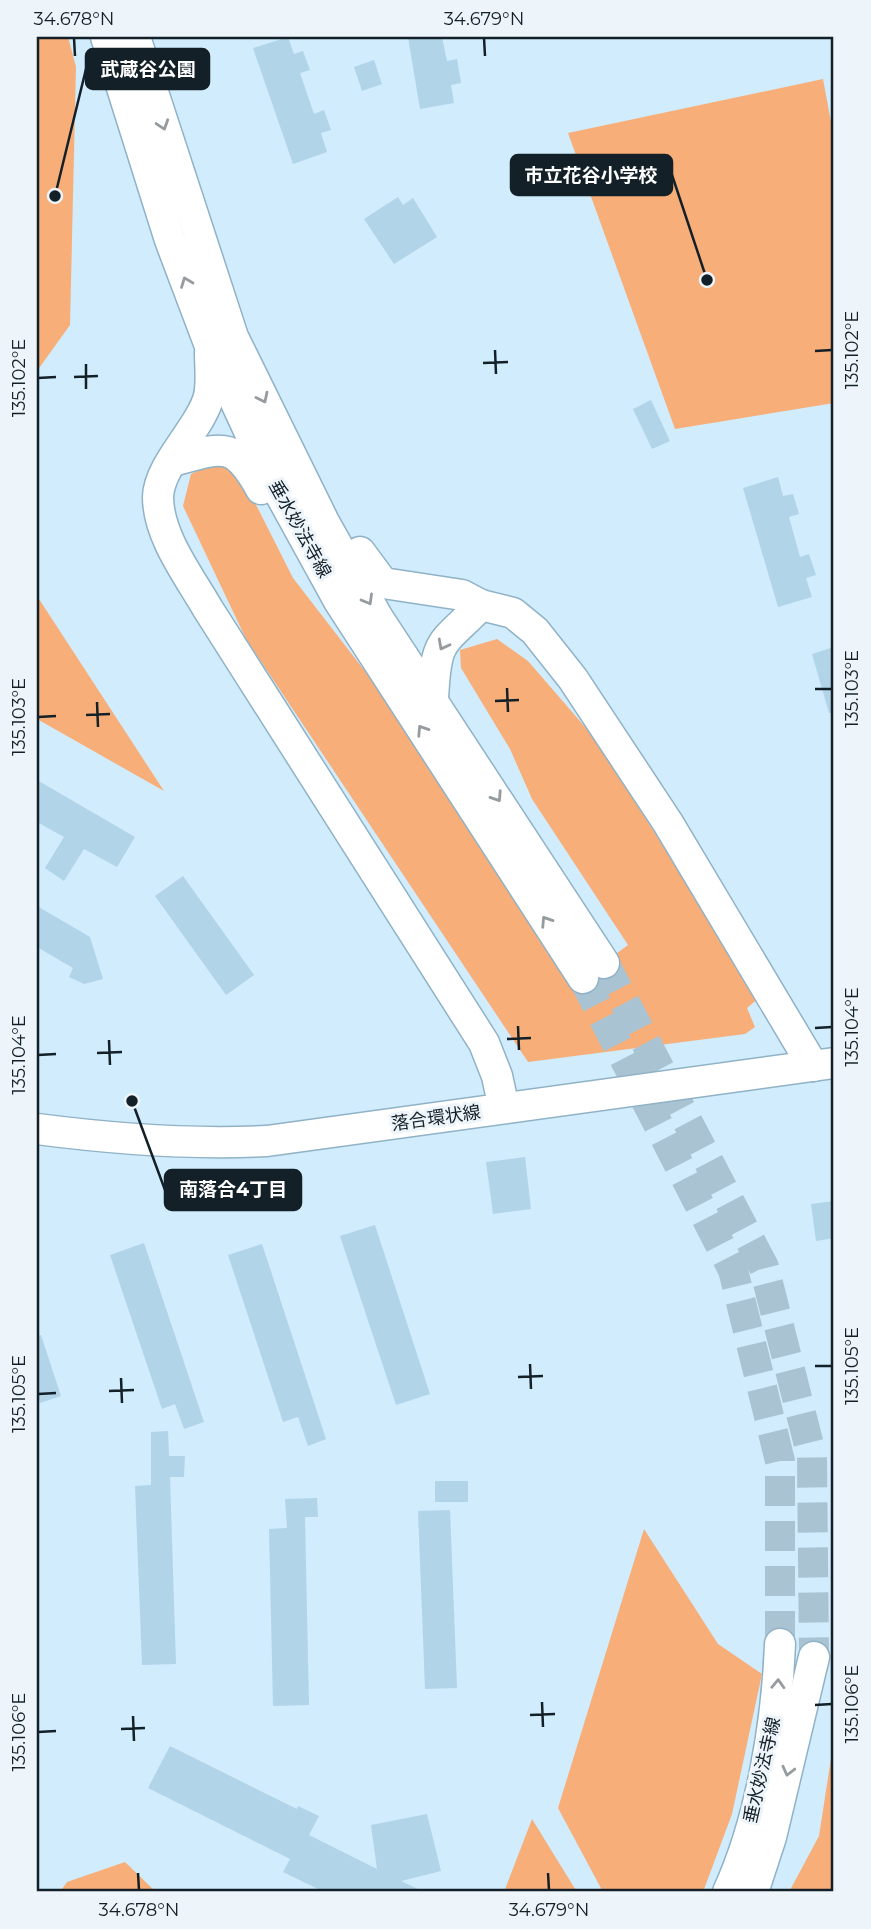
<svg xmlns="http://www.w3.org/2000/svg" width="871" height="1929" font-family="Montserrat,'Noto Sans JP',sans-serif">
<style>
.green{fill:#f8ae78}
.building{fill:#b1d4e9}
.lines{fill:none;stroke-linecap:round;stroke-linejoin:round}
.secondary-tunnel{stroke:#aac3d2;stroke-width:30;stroke-dasharray:30 15;stroke-linecap:butt}
.secondary-casing{stroke:#90b2c6;stroke-width:33}
.secondary{stroke:#fff;stroke-width:30}
.oneway{stroke:#959b9e}
.ticks{fill:none;stroke:#132028;stroke-width:2.5}
.labels{text-anchor:middle;stroke-width:6;stroke-linejoin:round;paint-order:stroke}
.street-label{font-size:18px;fill:#132028;stroke:#eef5fa}
.leader{fill:none;stroke:#132028;stroke-width:2.5}
.callout-dot{fill:#132028;stroke:#eef5fa;stroke-width:2.5}
.callout{fill:#132028;stroke:#132028;stroke-width:2.5}
.callout-label{font-size:19px;text-anchor:middle;font-weight:bold;fill:#fff}
.neatline{fill:none;stroke:#132028;stroke-width:2.5}
.ticks-label{font-size:18px;text-anchor:middle;fill:#132028}
</style>
<rect width="100%" height="100%" fill="#d0ecfd"/>
<g class="green">
<polygon points="37,37 68,37 76,67 70,325 37,371"/>
<polygon points="823,79 834,138 834,403 675,429 568,133"/>
<polygon points="208,466 226,466 241,475 293,578 405,723 573,985 628,945 532,799 510,749 461,668 460,650 497,639 528,661 592,735 760,997 747,1008 755,1027 745,1034 528,1062 246,639 183,506 191,474"/>
<polygon points="37,596 164,791 37,719"/>
<polygon points="644,1529 718,1644 762,1674 732,1814 703,1892 603,1892 558,1808"/>
<polygon points="834,1739 834,1892 789,1892 819,1836"/>
<polygon points="532,1819 577,1892 504,1892"/>
<polygon points="125,1862 156,1892 60,1892 67,1882"/>
</g>
<g class="building">
<polygon points="288,37 294,54 303,51 310,70 300,73 314,114 324,110 331,130 321,133 327,152 293,164 253,48"/>
<polygon points="408,37 442,37 447,61 457,59 461,83 451,85 454,103 420,109"/>
<polygon points="374,60 382,84 362,91 354,67"/>
<polygon points="398,197 403,205 413,198 437,237 394,264 364,219"/>
<polygon points="651,400 670,441 652,449 633,409"/>
<polygon points="778,477 783,496 793,494 799,514 789,517 800,557 809,554 816,575 806,578 812,597 778,607 743,488"/>
<polygon points="834,647 834,713 829,713 812,654"/>
<polygon points="37,780 135,837 117,867 84,849 64,881 45,868 64,837 37,822"/>
<polygon points="183,876 254,975 226,995 155,896"/>
<polygon points="37,906 90,937 103,979 84,984 69,977 73,968 37,947"/>
<polygon points="525,1157 531,1209 493,1214 486,1162"/>
<polygon points="834,1201 834,1238 816,1241 811,1204"/>
<polygon points="375,1225 430,1394 396,1405 340,1236"/>
<polygon points="144,1243 204,1422 184,1429 175,1404 162,1409 110,1255"/>
<polygon points="262,1244 326,1439 308,1446 298,1417 283,1422 228,1255"/>
<polygon points="41,1335 61,1396 40,1403 37,1391 37,1336"/>
<polygon points="168,1431 169,1456 185,1456 184,1477 170,1477 176,1664 142,1665 135,1486 151,1485 151,1432"/>
<rect x="435" y="1481" width="33" height="21"/>
<polygon points="317,1498 318,1517 305,1517 309,1705 273,1706 269,1529 287,1528 285,1499"/>
<polygon points="450,1510 457,1688 425,1689 418,1511"/>
<polygon points="170,1746 297,1809 298,1806 319,1816 309,1835 377,1869 371,1825 427,1814 441,1871 401,1881 424,1892 324,1892 283,1872 290,1859 148,1788"/>
</g>
<g class="lines">
<g class="secondary-tunnel">
<polyline points="604,963 764,1267 812,1457 814,1657"/>
<polyline points="583,978 733,1270 780,1461 780,1644"/>
</g>
<defs>
<g id="secondary">
<polyline points="106,37 170,240 210,346 268,472 339,601 583,978"/>
<polyline points="135,37 233,337 324,522 378,618 604,963"/>
<path d="M 210,353 C 210,366 212,383 209,396 C 201,428 159,464 158,497 C 158,536 189,576 208,609 L 484,1043 L 497,1076 L 504,1108"/>
<path d="M 173,461 C 223,447 234,440 261,489"/>
<polyline points="360,552 383,583 462,595 481,605 513,613 535,631 573,679 668,823 813,1066"/>
<path d="M 433,699 C 436,637 441,646 481,605"/>
<path d="M 37,1129 C 114,1139 189,1145 267,1141 L 834,1063"/>
<path d="M 728,1892 C 761,1820 777,1723 780,1644"/>
<polyline points="753,1892 771,1837 814,1657"/>
</g>
</defs>
<use href="#secondary" class="secondary-casing"/>
<use href="#secondary" class="secondary"/>
</g>
<defs><path id="oneway-chevron" d="M-2-3.5L2.5 0L-2 3.5" fill="none" stroke-width="1.6" stroke-linecap="round" stroke-linejoin="round" transform="scale(1.75)"/></defs>
<g class="oneway">
<use href="#oneway-chevron" transform="translate(163 125) rotate(72)"/>
<use href="#oneway-chevron" transform="translate(186 282) rotate(-111)"/>
<use href="#oneway-chevron" transform="translate(263 398) rotate(64)"/>
<use href="#oneway-chevron" transform="translate(368 600) rotate(60)"/>
<use href="#oneway-chevron" transform="translate(443 645) rotate(118)"/>
<use href="#oneway-chevron" transform="translate(422 730) rotate(-123)"/>
<use href="#oneway-chevron" transform="translate(497 797) rotate(57)"/>
<use href="#oneway-chevron" transform="translate(546 921) rotate(-123)"/>
<use href="#oneway-chevron" transform="translate(778 1684) rotate(-88)"/>
<use href="#oneway-chevron" transform="translate(788 1771) rotate(104)"/>
</g>
<path class="ticks" d="M 74,38 L 75,56M 484,38 L 485,56M 495,350 L 496,374M 815,351 L 832,350M 483,363 L 508,362M 86,364 L 86,389M 74,377 L 98,376M 38,378 L 56,377M 507,688 L 508,712M 815,689 L 832,689M 495,701 L 519,700M 97,702 L 98,727M 86,715 L 110,714M 38,717 L 56,716M 518,1026 L 519,1050M 815,1028 L 832,1027M 507,1039 L 531,1038M 109,1040 L 110,1065M 97,1053 L 122,1052M 38,1055 L 56,1054M 530,1364 L 531,1389M 815,1366 L 832,1366M 518,1377 L 543,1376M 121,1378 L 122,1403M 109,1391 L 134,1390M 38,1394 L 56,1393M 542,1702 L 543,1727M 815,1705 L 832,1704M 530,1715 L 555,1714M 133,1716 L 134,1741M 121,1729 L 145,1728M 38,1732 L 56,1731M 138,1873 L 139,1890M 548,1873 L 549,1890"/>
<g class="labels">
<g class="street-label">
<text transform="translate(300 529) rotate(61)" y="6">垂水妙法寺線</text>
<text transform="translate(436 1118) rotate(-8)" y="6">落合環状線</text>
<text transform="translate(762 1770) rotate(-77)" y="6">垂水妙法寺線</text>
</g>
</g>
<path class="leader" d="M55 196L86 69M707 280L672 175M132 1101L165 1190"/>
<g class="callout-dot">
<circle cx="55" cy="196" r="7"/>
<circle cx="707" cy="280" r="7"/>
<circle cx="132" cy="1101" r="7"/>
</g>
<g class="callout">
<rect x="86" y="49" width="123" height="40" rx="7"/>
<rect x="511" y="155" width="161" height="40" rx="7"/>
<rect x="165" y="1170" width="136" height="40" rx="7"/>
</g>
<g class="callout-label">
<text x="148" y="76">武蔵谷公園</text>
<text x="591" y="182">市立花谷小学校</text>
<text x="233" y="1196">南落合4丁目</text>
</g>
<rect width="871" height="1929" fill="none" stroke="#eef5fa" stroke-width="77"/>
<rect x="38" y="38" width="794" height="1852" class="neatline"/>
<g class="ticks-label">
<text x="74" y="25">34.678°N</text>
<text x="484" y="25">34.679°N</text>
<text transform="translate(852 350) rotate(-90)" y="6">135.102°E</text>
<text transform="translate(19 378) rotate(-90)" y="6">135.102°E</text>
<text transform="translate(852 689) rotate(-90)" y="6">135.103°E</text>
<text transform="translate(19 717) rotate(-90)" y="6">135.103°E</text>
<text transform="translate(852 1027) rotate(-90)" y="6">135.104°E</text>
<text transform="translate(19 1055) rotate(-90)" y="6">135.104°E</text>
<text transform="translate(852 1366) rotate(-90)" y="6">135.105°E</text>
<text transform="translate(19 1394) rotate(-90)" y="6">135.105°E</text>
<text transform="translate(852 1704) rotate(-90)" y="6">135.106°E</text>
<text transform="translate(19 1732) rotate(-90)" y="6">135.106°E</text>
<text x="139" y="1916">34.678°N</text>
<text x="549" y="1916">34.679°N</text>
</g>
</svg>
